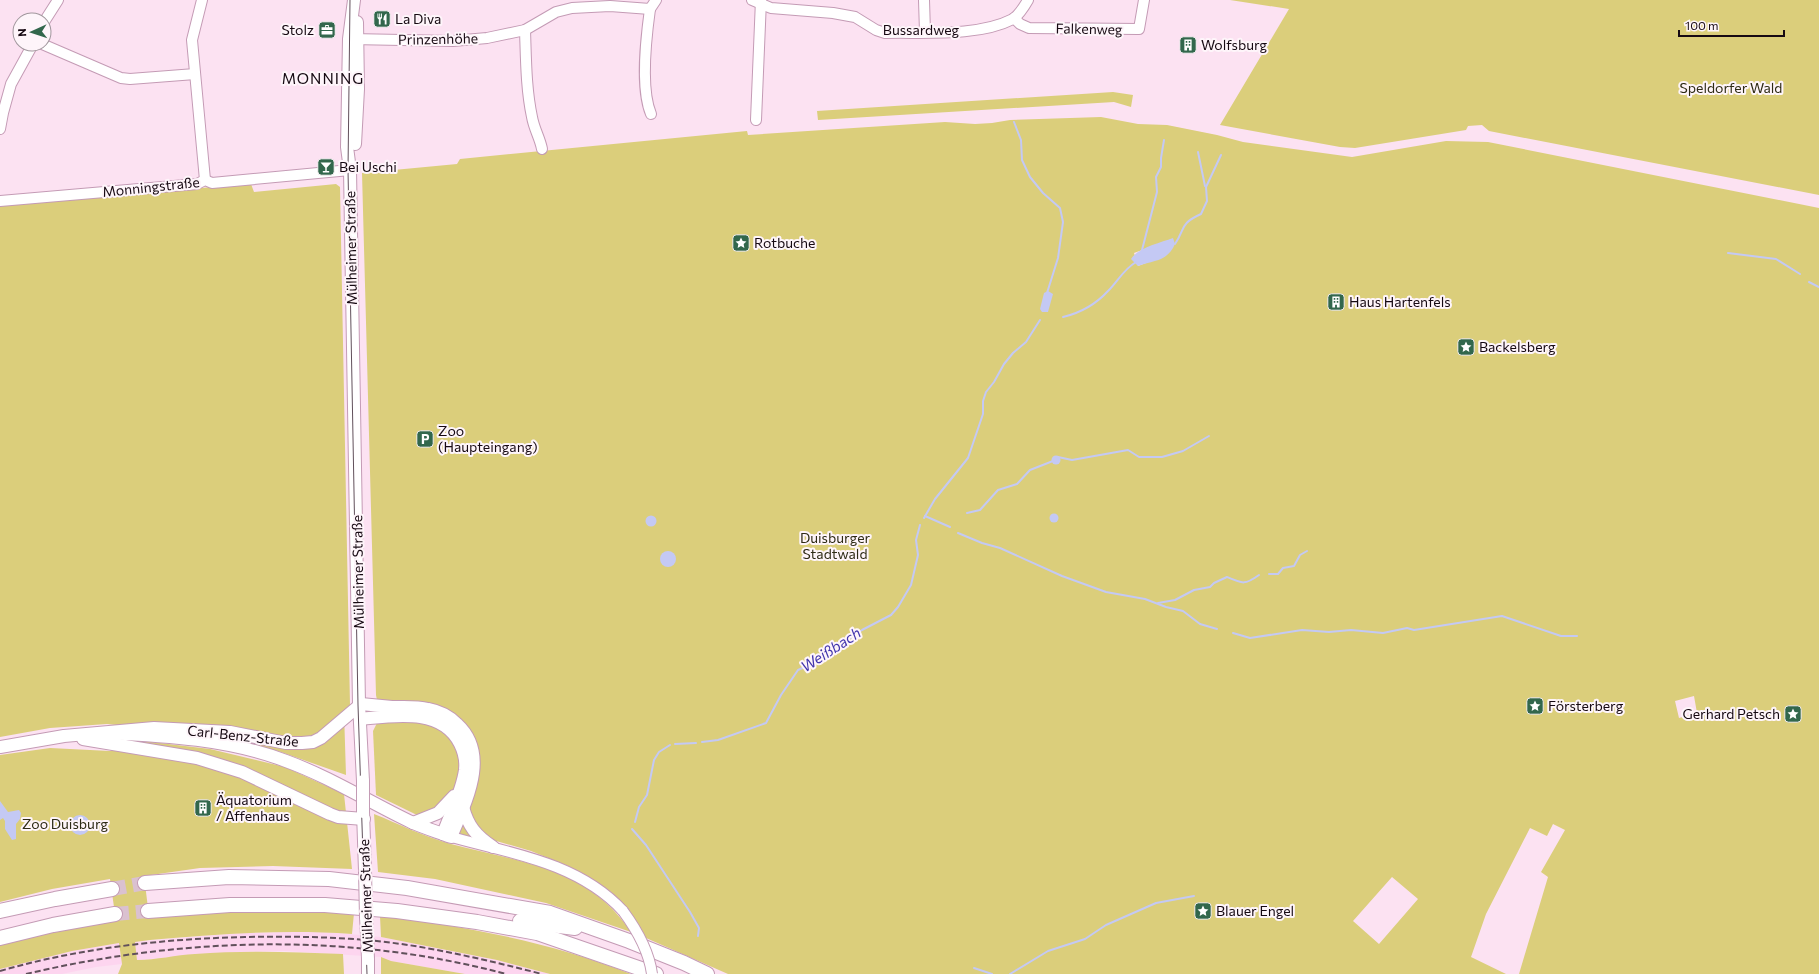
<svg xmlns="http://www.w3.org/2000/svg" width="1819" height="974" font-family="Commissioner,sans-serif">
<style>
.built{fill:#fdd5ef}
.green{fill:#dbce7b;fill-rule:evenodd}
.water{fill:#c4c9f4}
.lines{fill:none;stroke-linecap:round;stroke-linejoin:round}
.stream{stroke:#c4c9f4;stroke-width:2}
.highway-tunnel{stroke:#dac1d0;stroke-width:14;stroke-dasharray:14 7;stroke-linecap:butt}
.minor-casing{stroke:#c49bb5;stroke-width:12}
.major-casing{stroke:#c49bb5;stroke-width:14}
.highway-casing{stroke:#c49bb5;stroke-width:16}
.minor{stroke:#fff;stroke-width:10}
.major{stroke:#fff;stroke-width:12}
.highway{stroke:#fff;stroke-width:14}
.tram{stroke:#61505b;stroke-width:1}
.rail{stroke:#61505b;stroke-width:2;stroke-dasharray:6 3;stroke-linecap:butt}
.minor-bridge-casing{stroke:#c49bb5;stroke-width:12;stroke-linecap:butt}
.major-bridge-casing{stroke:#c49bb5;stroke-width:14;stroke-linecap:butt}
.minor-bridge{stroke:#fff;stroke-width:10}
.major-bridge{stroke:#fff;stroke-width:12}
.labels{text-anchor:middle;stroke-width:4;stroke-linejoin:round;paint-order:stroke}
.poi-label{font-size:14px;fill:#160912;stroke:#fef5fa;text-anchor:start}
.street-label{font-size:14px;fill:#160912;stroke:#fef5fa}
.park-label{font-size:14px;fill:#2e2b15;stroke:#fef5fa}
.neighbourhood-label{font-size:15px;letter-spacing:1px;fill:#160912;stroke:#fef5fa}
.water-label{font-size:15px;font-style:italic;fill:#4235ad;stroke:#fef5fa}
</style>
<rect width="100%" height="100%" fill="#fce2f2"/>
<g class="built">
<polygon points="284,932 327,932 381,937 497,960 550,974 465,974 391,961 381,957 284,951 238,952 137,960 135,942 239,933"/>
<polygon points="119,943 122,964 96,967 62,974 0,974 0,969 7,967 72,951"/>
</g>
<g class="green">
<polygon points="1230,0 1819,0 1819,195 1489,131 1482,125 1468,126 1466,130 1355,148 1340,147 1220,125 1289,9"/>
<polygon points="1113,92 1133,95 1131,107 1114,102 818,120 817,111"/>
<path d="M 1101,117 L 1138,124 L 1167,125 L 1217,135 L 1243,142 L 1352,157 L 1446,141 L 1488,142 L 1819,208 L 1819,974 L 1519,974 L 1548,877 L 1541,872 L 1565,830 L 1553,824 L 1547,836 L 1530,828 L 1486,914 L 1471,957 L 1506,974 L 728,974 L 646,938 L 627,908 L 611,892 L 592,879 L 568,866 L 531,851 L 486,838 L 469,813 L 472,741 L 377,700 L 376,695 L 362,173 L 457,164 L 460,159 L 747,131 L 748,135 L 945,122 L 975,124 L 992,123 L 1010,120 ZM 1172,239 L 1146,263 L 1138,266 L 1134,253 ZM 1694,696 L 1697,713 L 1679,718 L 1675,701 ZM 1392,877 L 1418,899 L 1379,944 L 1353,921 Z"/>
<polygon points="251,184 254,192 336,184 340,187 350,705 344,712 346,775 278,751 194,733 107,724 50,728 0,737 0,204"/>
<polygon points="423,721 450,736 461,761 457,785 452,793 443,804 419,816 376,795 373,731 377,723"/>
<path d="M 143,741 L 210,749 L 285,767 L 344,794 L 352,869 L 273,866 L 200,868 L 144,876 L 149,916 C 217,909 285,910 354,913 L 352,934 C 284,929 217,934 150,940 L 135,942 L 137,960 C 156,960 176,955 195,954 C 244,950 294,952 343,954 L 344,974 L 118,974 L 122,964 L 119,943 L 72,951 L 0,969 L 0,945 L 71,928 L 116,921 L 110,879 L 52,889 L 0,902 L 0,755 L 50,748 L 110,751 Z"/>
<path d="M 374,814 C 399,824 425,837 451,844 C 519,862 588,867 631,932 L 546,903 L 435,879 L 378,872 Z"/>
<polygon points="462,817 473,835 472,838 456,833"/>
<path d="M 380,916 C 465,926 551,942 631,974 L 550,974 L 497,960 L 381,937 Z"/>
<polygon points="381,957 391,961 465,974 381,974"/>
</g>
<g class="water">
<path d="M 1173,238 L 1175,244 C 1167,262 1154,260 1138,266 L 1131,259 C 1139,247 1160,243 1173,238 Z"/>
<polygon points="1048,291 1053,294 1048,312 1042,312 1040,309 1044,293"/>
<circle cx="1056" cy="460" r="4.5"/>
<circle cx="1054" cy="518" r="4.5"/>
<circle cx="651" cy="521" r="5.5"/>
<circle cx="668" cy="559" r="8"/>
<polygon points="0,801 8,812 19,810 21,813 20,819 16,824 16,839 12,840 5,829 5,821 3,818 0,820"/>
<circle cx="80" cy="825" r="10"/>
</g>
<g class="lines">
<g class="stream">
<polyline points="1014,122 1021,140 1022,160 1030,177 1043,193 1060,208 1063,222 1058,258 1047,293"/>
<polyline points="1198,152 1205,186"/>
<path d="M 1175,244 C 1186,228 1179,224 1201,214 L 1207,201 L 1206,187 L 1221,155"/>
<polyline points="1142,250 1157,192 1156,177 1161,167 1161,158 1164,140"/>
<polyline points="1728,253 1776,259 1800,274"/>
<polyline points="1809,282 1819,287"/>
<path d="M 1063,317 C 1080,313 1096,304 1108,291 C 1118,281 1123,270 1136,262"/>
<polyline points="1058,457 1072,460 1128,450 1139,457 1162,457 1183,451 1209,436"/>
<polyline points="967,513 980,510 998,490 1017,484 1030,470 1053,461"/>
<polyline points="925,516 950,527"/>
<polyline points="924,518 935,499 968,458 983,414 983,401 986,392 994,382 1004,364 1013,353 1026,342 1040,320"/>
<polyline points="958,533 982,543 1000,548 1062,576 1106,592 1145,599 1166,607 1183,611 1200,624 1217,629"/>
<polyline points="1269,574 1278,574 1283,568 1294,566 1300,555 1307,551"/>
<path d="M 1158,603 L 1175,600 L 1194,590 L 1210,587 L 1214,583 L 1227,577 C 1243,584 1245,585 1259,575"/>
<polyline points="1233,633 1250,638 1302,630 1329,632 1351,630 1383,633 1407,628 1414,630 1502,616 1561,636 1577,636"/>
<polyline points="702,742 718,740 766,723 781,695 798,670 816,662 862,630 891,615 898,607 911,585 918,555 916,540 920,525"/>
<polyline points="675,744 696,743"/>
<polyline points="635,822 639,807 647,795 654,760 659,752 670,745"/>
<polyline points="632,829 646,845 690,912 699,928 698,936"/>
<polyline points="974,968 992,974"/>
<polyline points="1010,974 1048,951 1085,939 1106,925 1156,903 1194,896"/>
</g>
<g class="highway-tunnel">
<polyline points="112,889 145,883"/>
<polyline points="115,914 148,911"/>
</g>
<defs>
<g id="minor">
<polyline points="202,0 192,40 205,180"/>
<path d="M 752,0 L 771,8 L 833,13 L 855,17 L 876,30 L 885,33 C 924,32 978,37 1013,19 C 1020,14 1024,7 1028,0"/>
<polyline points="924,0 925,32"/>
<path d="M 650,9 C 646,38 640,88 651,114"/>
<polyline points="1014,18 1020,24 1029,28 1139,29 1144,0"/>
<polyline points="44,22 58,0"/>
<path d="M 525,30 C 526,59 526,89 532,117 C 534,129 540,138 542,149"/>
<polyline points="351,39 453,41 487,38 525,30 556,12 572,8 610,6 650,9 656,0"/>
<polyline points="42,44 121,78 130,79 195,74"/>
<polyline points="756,120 761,0"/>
<polyline points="0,129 3,113 11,84 33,44"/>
<polyline points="0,201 197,184 205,180 212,183 350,170"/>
<path d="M 451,837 C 511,853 579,863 623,911"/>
</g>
<g id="major">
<polyline points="354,0 349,39 347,147 350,170 359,704 363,781"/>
<polyline points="355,144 358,89 357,22"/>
<path d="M 360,719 C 393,716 442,707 460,744 C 464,752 466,761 465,770 C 462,792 450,814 443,834"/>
<polyline points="83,739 197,758 242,772 330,814 338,817 364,819"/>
<path d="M 0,747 L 64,736 L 154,728 L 230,732 L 286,743 L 302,743 L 313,742 L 321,738 L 361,704 C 371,705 381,706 392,707 C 404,707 416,706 428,709 C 439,711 449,716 457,724 C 491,755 465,803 451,837 C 438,832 424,828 411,822 C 369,802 330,777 286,761 C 228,739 166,736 105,733"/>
<path d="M 463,807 C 468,826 476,836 493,847"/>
<polyline points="363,812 365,871"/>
<polyline points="413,823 438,813 454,796"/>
<polyline points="366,917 367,935"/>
<polyline points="368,959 368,974"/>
</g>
<g id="highway">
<polyline points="145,883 229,877 329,879 407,888 550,913 629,941 684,963 707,974"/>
<polyline points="0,911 55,899 112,889"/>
<polyline points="148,911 230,905 325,905 397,911 477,922 537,933 656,974"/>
<polyline points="520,921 575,928"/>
<polyline points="0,938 53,925 115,914"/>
</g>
</defs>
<use href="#minor" class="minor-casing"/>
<use href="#major" class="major-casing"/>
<use href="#highway" class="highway-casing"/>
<use href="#minor" class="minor"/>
<use href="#major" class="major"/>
<use href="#highway" class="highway"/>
<polyline class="tram" points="350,0 348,170 358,705 367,974"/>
<g class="rail">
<path d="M 0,971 C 80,948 162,939 245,937 C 306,936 366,937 426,948 C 465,955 503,964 542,974"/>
<path d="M 26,974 C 183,937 349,932 506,974"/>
</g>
<defs>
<path id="minor-bridge" d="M 623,911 C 637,930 649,951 652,974"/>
<g id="major-bridge">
<polyline points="363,781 363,812"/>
<polyline points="365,871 366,917"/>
<polyline points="367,935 368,959"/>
</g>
</defs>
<use href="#minor-bridge" class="minor-bridge-casing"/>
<use href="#major-bridge" class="major-bridge-casing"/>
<use href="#minor-bridge" class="minor-bridge"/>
<use href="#major-bridge" class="major-bridge"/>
</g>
<defs>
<symbol id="restaurant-square" viewBox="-11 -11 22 22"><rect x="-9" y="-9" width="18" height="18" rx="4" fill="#32674c" stroke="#fef5fa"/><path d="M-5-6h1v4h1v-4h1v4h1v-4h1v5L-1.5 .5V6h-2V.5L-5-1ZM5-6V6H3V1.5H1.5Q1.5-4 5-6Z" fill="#fff"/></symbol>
<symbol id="office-square" viewBox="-11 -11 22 22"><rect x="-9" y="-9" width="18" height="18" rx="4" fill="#32674c" stroke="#fef5fa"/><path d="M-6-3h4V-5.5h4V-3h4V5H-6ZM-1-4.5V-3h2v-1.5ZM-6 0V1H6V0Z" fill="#fff"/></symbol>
<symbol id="building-square" viewBox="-11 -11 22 22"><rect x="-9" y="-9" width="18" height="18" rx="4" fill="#32674c" stroke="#fef5fa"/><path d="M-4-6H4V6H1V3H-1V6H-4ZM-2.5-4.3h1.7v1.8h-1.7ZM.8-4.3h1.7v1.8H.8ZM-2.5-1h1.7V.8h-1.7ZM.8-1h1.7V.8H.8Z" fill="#fff"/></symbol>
<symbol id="bar-square" viewBox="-11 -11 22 22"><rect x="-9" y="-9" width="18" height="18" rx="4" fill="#32674c" stroke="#fef5fa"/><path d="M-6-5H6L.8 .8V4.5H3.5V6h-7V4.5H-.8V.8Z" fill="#fff"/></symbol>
<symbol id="sight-square" viewBox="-11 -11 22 22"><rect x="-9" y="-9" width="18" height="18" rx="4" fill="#32674c" stroke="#fef5fa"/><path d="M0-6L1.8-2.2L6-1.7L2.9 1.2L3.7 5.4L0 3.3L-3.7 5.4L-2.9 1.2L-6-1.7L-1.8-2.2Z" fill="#fff"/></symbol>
<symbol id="parking-square" viewBox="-11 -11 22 22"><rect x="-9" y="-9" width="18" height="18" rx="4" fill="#32674c" stroke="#fef5fa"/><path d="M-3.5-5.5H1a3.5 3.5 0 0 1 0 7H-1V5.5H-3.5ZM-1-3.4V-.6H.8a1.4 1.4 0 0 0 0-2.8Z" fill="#fff"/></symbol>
</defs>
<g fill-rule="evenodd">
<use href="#restaurant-square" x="372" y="9" width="20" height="20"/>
<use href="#office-square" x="317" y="20" width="20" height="20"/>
<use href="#building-square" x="1178" y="35" width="20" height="20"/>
<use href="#bar-square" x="316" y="157" width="20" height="20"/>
<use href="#sight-square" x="731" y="233" width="20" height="20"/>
<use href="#building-square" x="1326" y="292" width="20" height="20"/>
<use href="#sight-square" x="1456" y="337" width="20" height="20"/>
<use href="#parking-square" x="415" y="429" width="20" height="20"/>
<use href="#sight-square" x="1525" y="696" width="20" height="20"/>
<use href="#sight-square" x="1783" y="704" width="20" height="20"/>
<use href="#building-square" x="193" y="798" width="20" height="20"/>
<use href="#sight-square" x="1193" y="901" width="20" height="20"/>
</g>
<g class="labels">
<g class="poi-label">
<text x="395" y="24">La Diva</text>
<text x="314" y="35" text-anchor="end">Stolz</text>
<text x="1201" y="50">Wolfsburg</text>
<text x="339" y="172">Bei Uschi</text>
<text x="754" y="248">Rotbuche</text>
<text x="1349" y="307">Haus Hartenfels</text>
<text x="1479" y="352">Backelsberg</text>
<text x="438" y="436">Zoo<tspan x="438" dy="16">(Haupteingang)</tspan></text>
<text x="1548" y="711">Försterberg</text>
<text x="1780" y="719" text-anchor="end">Gerhard Petsch</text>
<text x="216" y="805">Äquatorium<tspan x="216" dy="16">/ Affenhaus</tspan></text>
<text x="1216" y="916">Blauer Engel</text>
</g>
<g class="street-label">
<text transform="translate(1089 29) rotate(1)" y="5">Falkenweg</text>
<text x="921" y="35">Bussardweg</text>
<text transform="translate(438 39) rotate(-1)" y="5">Prinzenhöhe</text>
<text transform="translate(151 187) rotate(-6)" y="5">Monningstraße</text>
<text transform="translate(351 248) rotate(-91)" y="5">Mülheimer Straße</text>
<text transform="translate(358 572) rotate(-91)" y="5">Mülheimer Straße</text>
<text transform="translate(243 736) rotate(6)" y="5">Carl-Benz-Straße</text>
<text transform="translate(366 896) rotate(-92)" y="5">Mülheimer Straße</text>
</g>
<g class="park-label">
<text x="1731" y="93">Speldorfer Wald</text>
<text x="835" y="543">Duisburger<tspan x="835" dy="16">Stadtwald</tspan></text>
<text x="65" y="829">Zoo Duisburg</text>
</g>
<g class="neighbourhood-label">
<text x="323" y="84">MONNING</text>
</g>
<g class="water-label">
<text transform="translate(831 650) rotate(-33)" y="5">Weißbach</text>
</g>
</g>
<g transform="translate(32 32) rotate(267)"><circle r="19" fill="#fef5fa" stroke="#a1979d"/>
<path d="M0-3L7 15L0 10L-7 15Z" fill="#32674c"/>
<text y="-6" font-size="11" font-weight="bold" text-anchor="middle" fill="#160912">N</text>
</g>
<path d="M1679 30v6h105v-6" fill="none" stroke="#160912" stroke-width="2"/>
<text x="1685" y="30" font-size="12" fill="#160912" stroke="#fef5fa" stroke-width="3" paint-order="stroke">100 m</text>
</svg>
